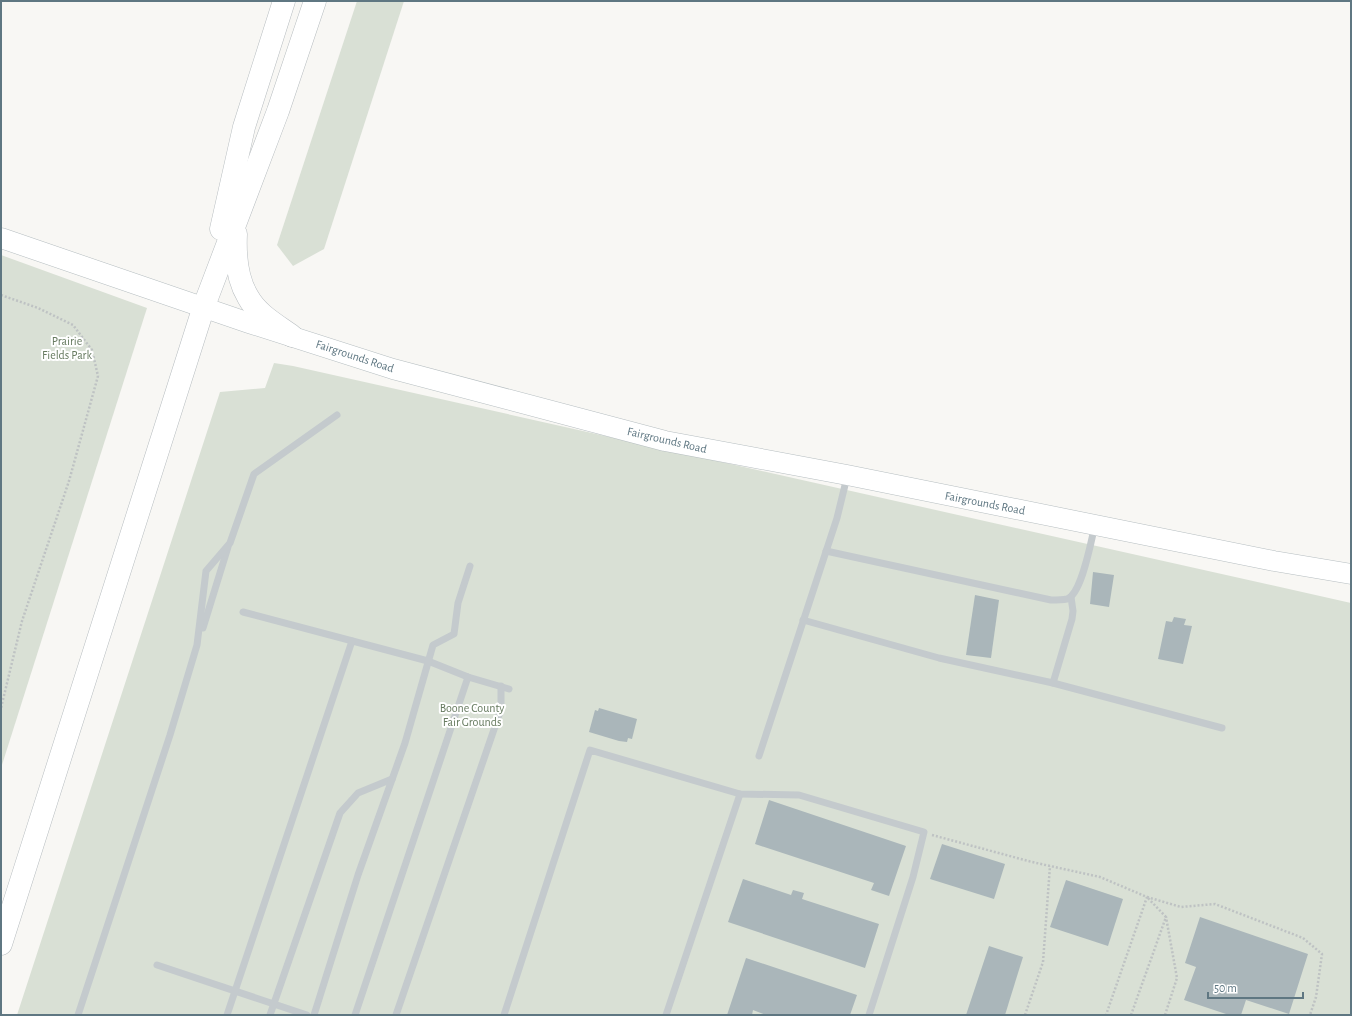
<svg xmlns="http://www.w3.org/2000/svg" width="1352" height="1016" font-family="'Alegreya Sans',sans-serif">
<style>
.green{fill:#d9e0d5}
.building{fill:#aab6ba}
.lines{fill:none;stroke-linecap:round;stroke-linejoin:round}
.secondary-casing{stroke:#b6bec1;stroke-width:21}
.primary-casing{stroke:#b7bdc0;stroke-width:23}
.path{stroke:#bec2c3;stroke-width:2.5;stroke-dasharray:2 2;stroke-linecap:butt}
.service{stroke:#c4cacd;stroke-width:7}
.secondary{stroke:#fff;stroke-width:20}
.primary{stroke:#fff;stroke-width:22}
.labels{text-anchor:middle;stroke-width:4;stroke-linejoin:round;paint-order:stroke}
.park-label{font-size:12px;fill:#667a5f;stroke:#fff}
.street-label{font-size:12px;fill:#5f7782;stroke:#fff}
</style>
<rect width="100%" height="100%" fill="#f8f7f4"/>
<g class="green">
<polygon points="357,1 404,1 324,249 293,266 277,245"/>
<polygon points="1,255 147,308 1,768"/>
<polygon points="274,363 293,366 1351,603 1351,1015 17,1015 220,392 265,388"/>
</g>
<g class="building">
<polygon points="1093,572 1114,575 1109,607 1090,604"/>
<polygon points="975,595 999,600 991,658 966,655"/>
<polygon points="1174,617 1186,619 1184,625 1192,626 1183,664 1158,659 1166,621 1172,622"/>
<polygon points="599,708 637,719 632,739 628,738 627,742 619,741 589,732 595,710 598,711"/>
<polygon points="769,800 906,846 889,896 871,890 874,883 755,844"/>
<polygon points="942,844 1005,864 994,899 930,879"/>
<polygon points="743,879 791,895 793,890 804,893 802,899 879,924 865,968 728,922"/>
<polygon points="1066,880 1123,899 1108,946 1050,927"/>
<polygon points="1200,917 1308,954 1289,1014 1246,1000 1241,1015 1229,1015 1184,1000 1196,967 1185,963"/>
<polygon points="989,946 1023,957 1005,1015 966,1015"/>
<polygon points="746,958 857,995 850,1015 766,1015 753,1010 752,1015 727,1015"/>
</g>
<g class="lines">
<defs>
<polyline id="secondary" points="1,238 249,323 393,369 665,441 847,475 1274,561 1351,574"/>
<g id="primary">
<polyline points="221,229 244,127 284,1"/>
<path d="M 236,234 C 235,255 237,279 248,297 C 257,314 277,325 292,336"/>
<polyline points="1,944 204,306 278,111 315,1"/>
</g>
</defs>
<use href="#secondary" class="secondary-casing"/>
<use href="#primary" class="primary-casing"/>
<g class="path">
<polyline points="1,295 38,308 73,325 92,350 98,376 69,481 22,621 1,708"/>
<polyline points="932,835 1032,862 1100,877 1147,897 1106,1015"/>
<polyline points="1147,897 1181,907 1215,904 1303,938 1322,954 1316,997 1310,1015"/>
<polyline points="1025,1015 1043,962 1050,866"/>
<polyline points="1131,1015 1166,917 1147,897"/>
<polyline points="1165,1015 1177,978 1166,917"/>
</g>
<g class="service">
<path d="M 826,551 L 1051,600 C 1056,600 1062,600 1067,599 C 1082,594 1091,541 1095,525"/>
<polyline points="243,612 428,661 468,677 509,689"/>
<polyline points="803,620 939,658 1053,683 1072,619 1073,611 1071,597"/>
<polyline points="203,628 228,547"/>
<polyline points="1053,683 1222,728"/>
<polyline points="759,756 837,518 847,477"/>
<polyline points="157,965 307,1015"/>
<polyline points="78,1015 170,735 197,645 206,571 230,543 254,474 337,415"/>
<polyline points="227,1015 352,641"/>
<polyline points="270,1015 340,813 358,793 392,779"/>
<polyline points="314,1015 358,875 405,743 433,645 454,634 458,603 470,566"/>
<polyline points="355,1015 468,677"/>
<polyline points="396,1015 501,709 501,686"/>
<polyline points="504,1015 590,750 740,794 799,795 924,832 913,877 869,1015"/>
<polyline points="666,1015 740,794"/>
</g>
<use href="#secondary" class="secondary"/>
<use href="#primary" class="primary"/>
</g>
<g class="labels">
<g class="park-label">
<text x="67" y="345">Prairie<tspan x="67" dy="14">Fields Park</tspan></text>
<text x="472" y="712">Boone County<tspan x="472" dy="14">Fair Grounds</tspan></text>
</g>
<g class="street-label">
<text transform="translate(355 356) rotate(18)" y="4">Fairgrounds Road</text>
<text transform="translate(667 440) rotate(13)" y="4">Fairgrounds Road</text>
<text transform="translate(985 503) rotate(11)" y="4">Fairgrounds Road</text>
</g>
</g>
<rect width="1352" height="1016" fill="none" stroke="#5f7782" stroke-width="4"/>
<path d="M1208 992v6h95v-6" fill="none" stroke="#5f7782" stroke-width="2"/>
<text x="1214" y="992" font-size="12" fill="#5f7782" stroke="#ffffff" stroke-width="3" paint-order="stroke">50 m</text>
</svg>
